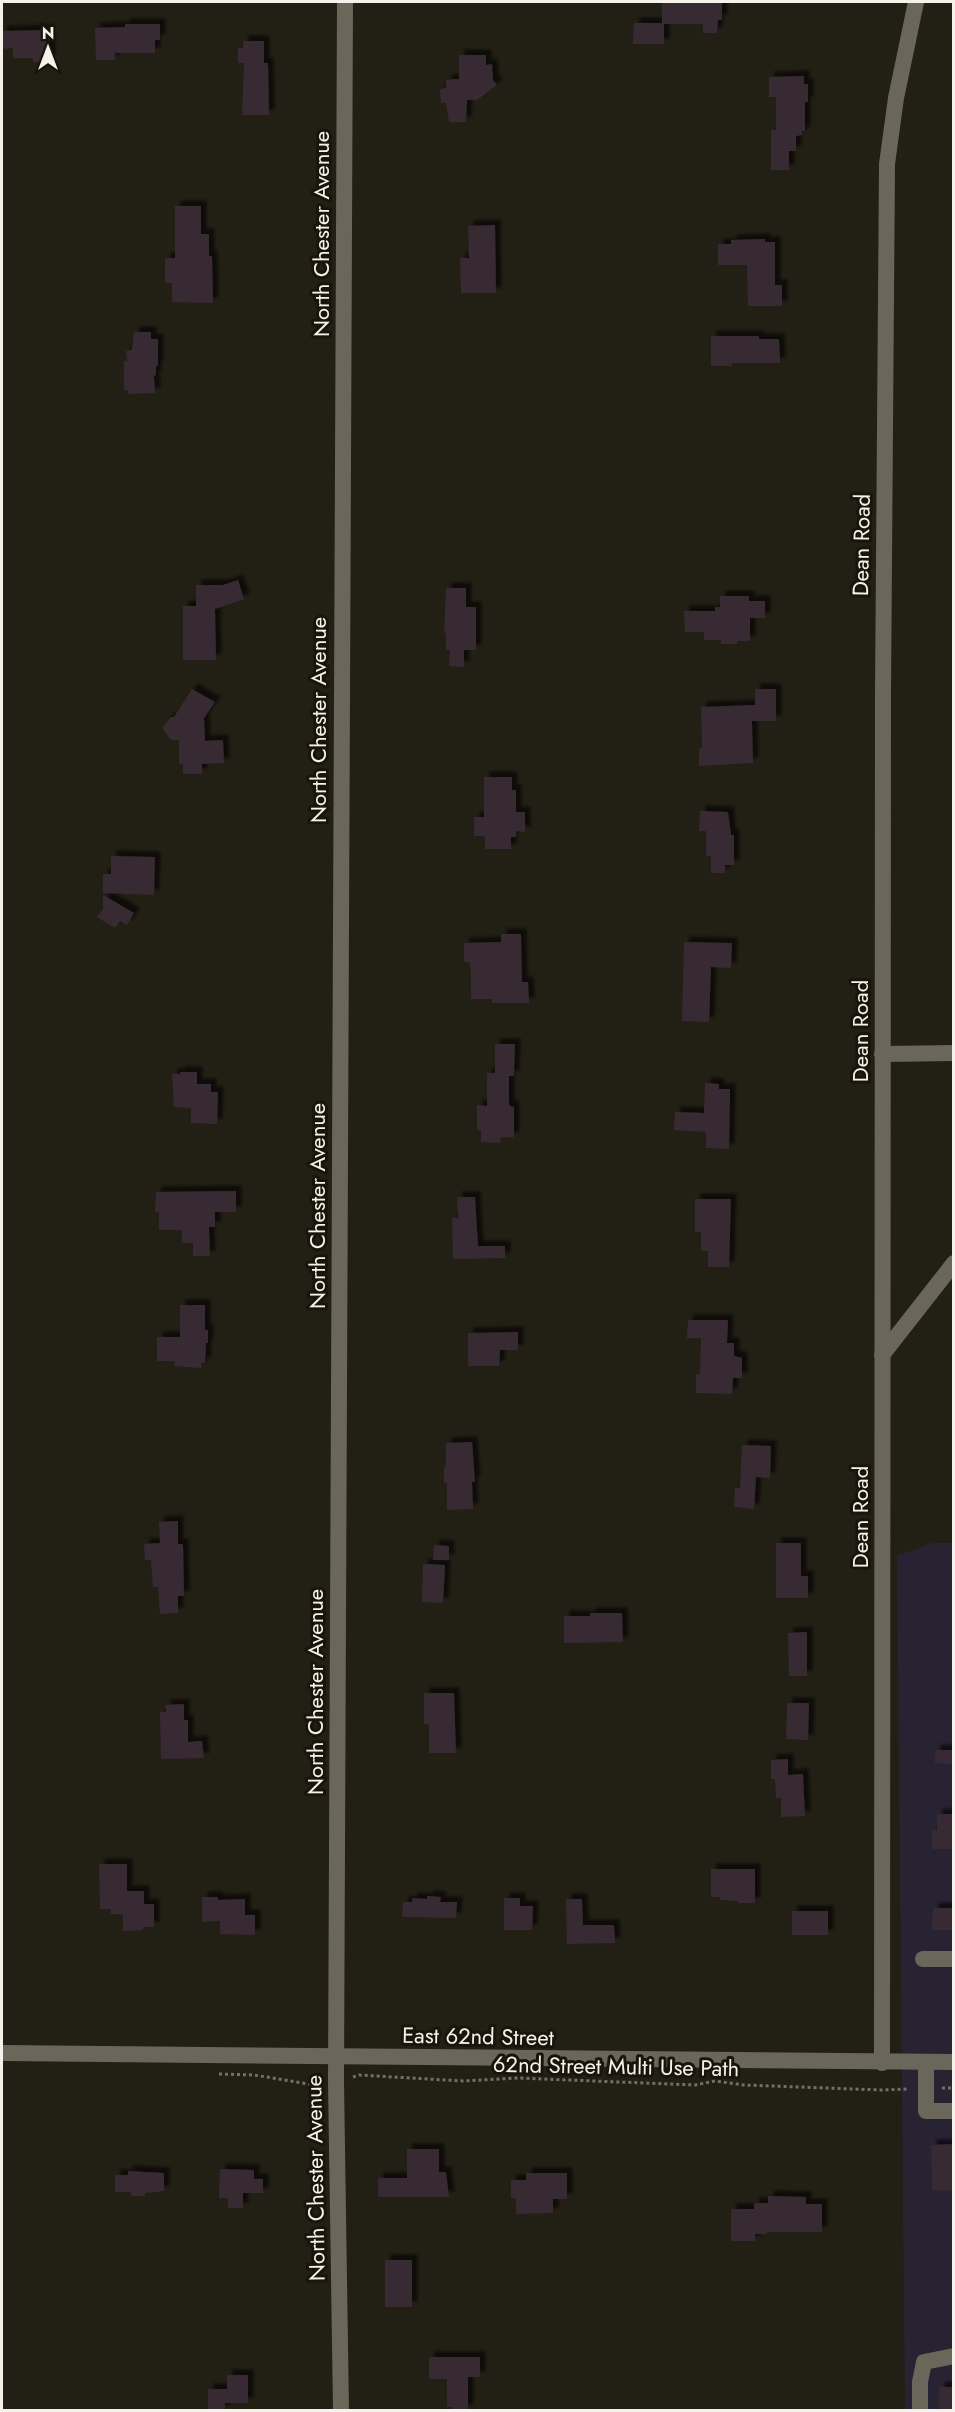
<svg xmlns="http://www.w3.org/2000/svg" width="955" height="2412" font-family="Jost,sans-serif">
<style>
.commercial{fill:#282333}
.building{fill:#372b31;filter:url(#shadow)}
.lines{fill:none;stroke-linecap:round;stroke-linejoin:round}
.path{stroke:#737067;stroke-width:3;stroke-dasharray:3 3;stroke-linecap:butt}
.minor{stroke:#6a665a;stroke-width:16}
.labels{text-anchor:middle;stroke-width:6;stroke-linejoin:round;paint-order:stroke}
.street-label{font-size:22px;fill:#f4f2eb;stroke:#19150b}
</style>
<defs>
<filter id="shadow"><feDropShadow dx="5.5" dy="-5.5" stdDeviation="1.5" flood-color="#0009"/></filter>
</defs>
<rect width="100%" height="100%" fill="#221f14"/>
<polygon class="commercial" points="932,1543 953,1543 953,2410 905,2410 897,1556"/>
<g class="building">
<polygon points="662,2 722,2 722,20 718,20 717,33 703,33 703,24 664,24 664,44 633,44 634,23 662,23"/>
<polygon points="125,24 160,24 160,40 155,40 155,53 115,53 115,60 96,60 95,28 125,27"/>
<polygon points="49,30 50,62 33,62 33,58 13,58 13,48 2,49 2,31"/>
<polygon points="243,41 264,41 264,63 268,63 269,115 242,115 244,63 238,63 238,48 243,48"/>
<polygon points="459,55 486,55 486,65 492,64 493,80 497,85 477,100 467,100 466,122 449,122 446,103 441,103 440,89 446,88 446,80 459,79"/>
<polygon points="804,76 804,84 808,84 808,102 805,102 805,131 802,131 802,135 796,136 796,151 789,151 789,170 771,170 771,130 776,130 776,97 769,97 769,77"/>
<polygon points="175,206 201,206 201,234 209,234 209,256 212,256 213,303 172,302 172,283 165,283 165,258 175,258"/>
<polygon points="495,225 496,293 461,293 460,258 469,258 468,226"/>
<polygon points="765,239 765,242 775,242 775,285 782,285 782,306 748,306 747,265 718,265 718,244 731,244 731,240"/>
<polygon points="134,332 151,332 151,339 158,339 158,366 156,366 156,375 154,376 155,393 128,394 128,390 124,390 124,361 127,361 126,351 132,350"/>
<polygon points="711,336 759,336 759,339 779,339 780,363 732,363 732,366 711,366"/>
<polygon points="238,580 244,599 215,609 216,660 183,660 183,606 196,606 196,585 223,585"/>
<polygon points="446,588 466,588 466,607 476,607 476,650 464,650 464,667 449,666 450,650 446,650 446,633 444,633"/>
<polygon points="720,596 749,596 749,601 765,601 765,618 750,618 750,641 737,641 737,644 721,644 721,640 704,640 704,632 685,632 684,611 715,611 715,607 720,607"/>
<polygon points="192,689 215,702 204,718 205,741 223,740 224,763 202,764 202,774 183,774 183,764 179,764 179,740 171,740 162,728 171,717 174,717"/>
<polygon points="755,689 776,689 776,721 752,721 753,763 699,766 699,749 702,748 701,707 755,705"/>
<polygon points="484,777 512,777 512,790 516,790 516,812 525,812 525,832 516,831 516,837 511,837 511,849 485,849 485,836 474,836 474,817 484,817"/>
<polygon points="700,811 728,812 731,835 734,835 734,865 725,865 725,873 711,873 711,856 706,856 706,831 699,831"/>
<polygon points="111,856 155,857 154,895 103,893 103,874 111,874"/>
<polygon points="103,895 134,913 127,925 120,921 115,928 97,917 103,909"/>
<polygon points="501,934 521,934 522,982 528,982 529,1003 492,1003 492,999 471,999 471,970 469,962 464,962 464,943 501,942"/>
<polygon points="684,942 732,943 731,968 711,967 709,1022 682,1021"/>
<polygon points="495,1044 515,1044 514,1076 509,1076 509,1103 510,1106 514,1107 514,1137 501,1138 500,1143 481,1142 481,1130 477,1130 477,1105 487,1106 487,1073 495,1073"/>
<polygon points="180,1072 197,1072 197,1084 211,1084 211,1092 218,1092 217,1124 191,1123 191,1108 174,1107 172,1074 180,1074"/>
<polygon points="705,1083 719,1084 719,1089 730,1089 729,1149 706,1148 706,1132 674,1130 675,1112 704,1113"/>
<polygon points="236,1191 236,1212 215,1212 215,1227 209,1227 210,1256 193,1256 193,1243 182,1243 182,1230 159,1230 159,1212 155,1212 156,1192"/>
<polygon points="457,1197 475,1197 478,1246 505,1246 505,1258 453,1259 452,1218 458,1218"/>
<polygon points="695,1199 731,1199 729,1267 708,1267 708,1251 701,1251 701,1232 695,1232"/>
<polygon points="180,1305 205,1305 205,1330 208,1330 208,1343 206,1343 205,1363 201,1363 201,1368 174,1366 175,1361 157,1361 157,1337 180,1337"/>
<polygon points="688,1320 728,1320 727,1343 734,1343 734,1356 742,1358 742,1378 733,1378 732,1394 696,1393 696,1374 700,1374 701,1338 687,1338"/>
<polygon points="518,1332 518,1350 500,1350 499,1366 468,1366 468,1333"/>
<polygon points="472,1442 475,1482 472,1482 473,1509 447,1510 447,1483 444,1483 444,1467 446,1467 446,1443"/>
<polygon points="742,1445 771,1446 770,1478 756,1477 754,1509 734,1507 735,1488 740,1488"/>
<polygon points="178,1521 178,1544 183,1544 184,1596 178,1596 178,1613 160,1614 158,1587 153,1587 151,1560 145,1560 144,1544 160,1543 159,1522"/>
<polygon points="776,1543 801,1543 801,1576 808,1576 808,1598 776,1598"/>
<polygon points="434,1545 449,1546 449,1560 433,1560"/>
<polygon points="423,1564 445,1565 443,1603 422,1602"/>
<polygon points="590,1613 622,1613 623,1642 564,1643 564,1616 590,1616"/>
<polygon points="807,1632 807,1676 789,1676 788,1633"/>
<polygon points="424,1693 454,1693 456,1753 429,1753 429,1724 424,1724"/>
<polygon points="787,1703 809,1703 808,1740 786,1739"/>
<polygon points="184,1704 184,1720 188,1720 188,1742 202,1741 204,1758 161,1759 160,1712 166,1712 165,1705"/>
<polygon points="935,1750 954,1750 954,1764 935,1763"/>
<polygon points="788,1759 788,1775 803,1774 805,1816 781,1817 781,1798 776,1798 775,1779 771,1779 771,1760"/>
<polygon points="937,1814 954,1814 954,1849 932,1849 932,1830 937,1830"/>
<polygon points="99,1864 127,1864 127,1891 144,1891 144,1904 154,1904 154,1927 143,1927 143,1930 123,1931 123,1914 111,1914 111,1909 100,1909"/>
<polygon points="711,1869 755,1869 755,1903 738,1903 738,1901 720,1900 720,1897 711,1897"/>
<polygon points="427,1896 441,1897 440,1902 457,1902 456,1918 402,1917 403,1902 412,1902 412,1898 427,1899"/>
<polygon points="202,1897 218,1897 218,1900 245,1899 245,1915 255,1915 255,1935 220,1934 220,1921 202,1922"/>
<polygon points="504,1898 520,1898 520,1906 533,1906 532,1930 504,1930"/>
<polygon points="566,1899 582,1899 583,1925 614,1925 615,1943 567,1944"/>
<polygon points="933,1908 954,1908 954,1930 932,1930"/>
<rect x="792" y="1911" width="36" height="24"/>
<polygon points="954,2144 954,2191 932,2190 931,2145"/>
<polygon points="407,2149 439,2149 439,2172 446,2172 449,2197 378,2197 378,2178 407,2178"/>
<polygon points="220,2169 254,2170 254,2179 263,2179 263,2193 243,2193 243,2208 228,2208 228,2198 219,2198"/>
<polygon points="128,2171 164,2173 164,2191 145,2193 145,2196 131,2196 131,2192 115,2192 115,2175 128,2175"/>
<polygon points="526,2173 567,2173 567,2199 553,2199 553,2213 516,2214 516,2198 511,2198 511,2180 526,2180"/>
<polygon points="768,2196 806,2197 806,2204 822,2204 822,2232 767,2232 767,2234 755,2234 755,2241 731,2241 731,2209 754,2209 754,2203 768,2203"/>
<rect x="385" y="2260" width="27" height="47"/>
<polygon points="429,2357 480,2357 480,2377 468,2377 468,2410 452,2410 452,2407 447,2407 447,2379 429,2379"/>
<polygon points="227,2375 248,2375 248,2403 225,2403 225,2410 208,2410 208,2389 227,2389"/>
<rect x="939" y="2387" width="15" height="23"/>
</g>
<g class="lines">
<g class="path">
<polyline points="219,2074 254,2075 309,2084 320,2084"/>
<polyline points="353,2077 359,2075 463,2081 518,2078 695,2085 715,2081 744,2085 881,2090 909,2089"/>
<polyline points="942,2088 954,2088"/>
</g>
<g class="minor">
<polyline points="882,1054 954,1053"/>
<polyline points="882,1355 954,1263"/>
<polyline points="923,1959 954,1959"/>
<polyline points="2,2053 954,2062"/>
<polyline points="882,2063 883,692 887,164 896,98 916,2"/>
<polyline points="926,2063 926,2111 954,2111"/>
<polyline points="341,2410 336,2081 345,2"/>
<polyline points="920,2410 920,2382 924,2362 954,2356"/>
</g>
</g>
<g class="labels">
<g class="street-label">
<text transform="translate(321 234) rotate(-90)" y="8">North Chester Avenue</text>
<text transform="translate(861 545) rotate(-89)" y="8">Dean Road</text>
<text transform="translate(318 720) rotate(-90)" y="8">North Chester Avenue</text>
<text transform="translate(860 1031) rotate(-90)" y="8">Dean Road</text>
<text transform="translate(317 1206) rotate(-90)" y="8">North Chester Avenue</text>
<text transform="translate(860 1517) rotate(-90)" y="8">Dean Road</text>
<text transform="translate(315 1692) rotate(-90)" y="8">North Chester Avenue</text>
<text transform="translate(478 2036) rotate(1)" y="8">East 62nd Street</text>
<text transform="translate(616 2066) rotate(1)" y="8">62nd Street Multi Use Path</text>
<text transform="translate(315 2178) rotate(-91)" y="8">North Chester Avenue</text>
</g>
</g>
<rect width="955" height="2412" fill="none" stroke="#f4f2eb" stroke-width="6"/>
<g transform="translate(48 48)" stroke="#19150b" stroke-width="4.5" paint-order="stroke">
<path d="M0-4.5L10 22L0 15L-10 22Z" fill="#f4f2eb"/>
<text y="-9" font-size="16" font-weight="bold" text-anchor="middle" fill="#f4f2eb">N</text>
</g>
</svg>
